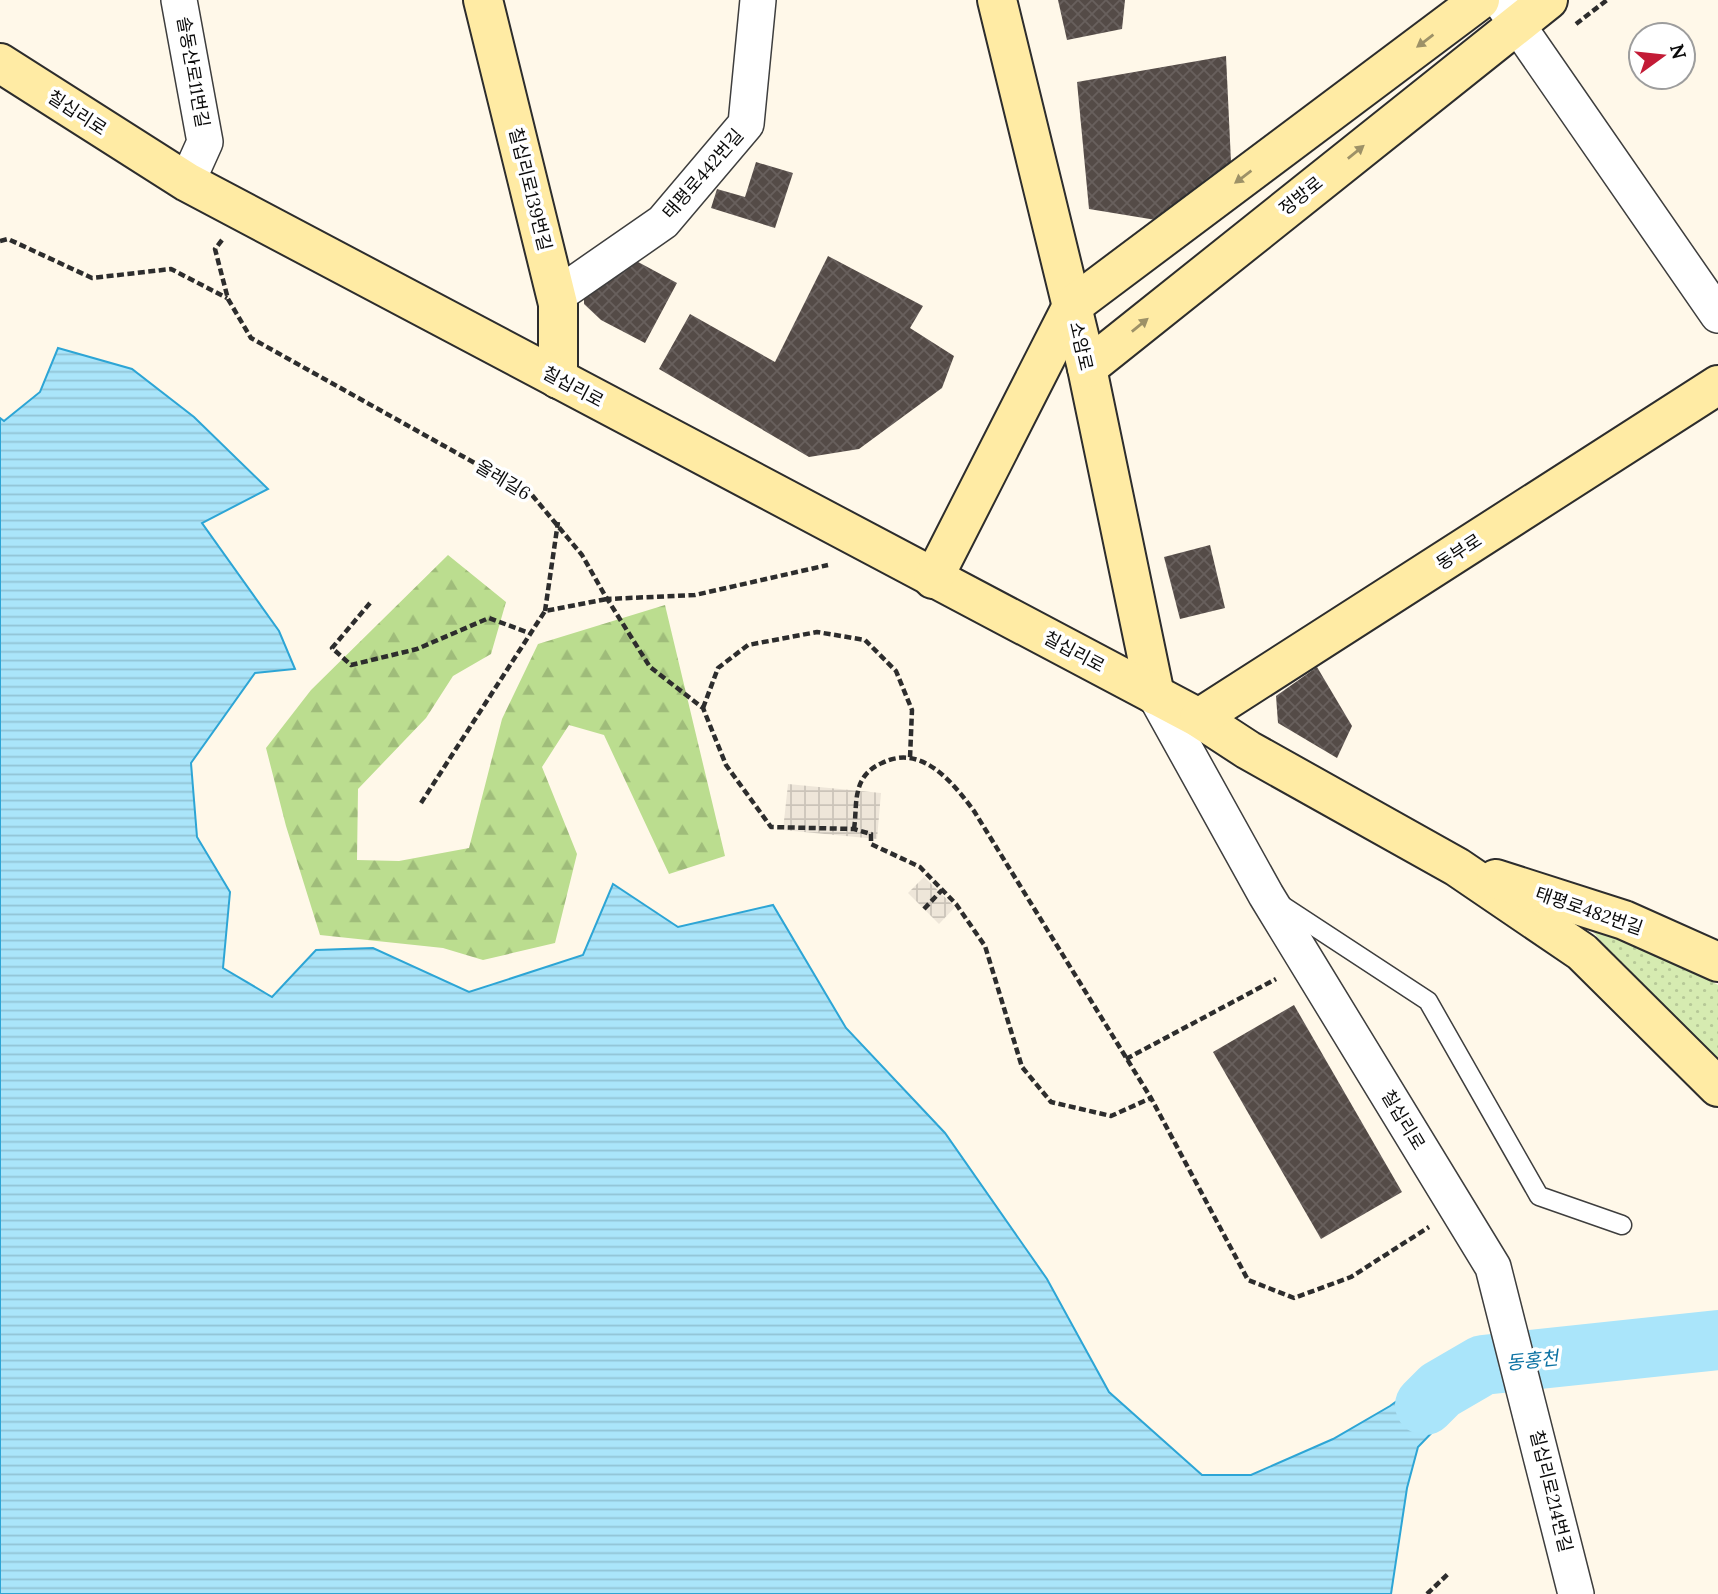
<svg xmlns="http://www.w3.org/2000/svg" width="1718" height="1594" font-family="Lora,'Noto Sans KR',serif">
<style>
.forest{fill:url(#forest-firs)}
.park{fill:url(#park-dots)}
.plaza{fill:url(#plaza-grid)}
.water{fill:url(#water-rules);stroke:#2da5d5;stroke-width:2}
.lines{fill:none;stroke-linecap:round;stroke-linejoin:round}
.river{stroke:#aae5fa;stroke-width:60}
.building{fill:url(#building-cross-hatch)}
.lane-casing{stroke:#3e3e3e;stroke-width:21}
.street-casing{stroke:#3e3e3e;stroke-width:38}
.secondary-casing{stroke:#2d2d2d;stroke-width:42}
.path{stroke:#2d2d2d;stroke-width:4.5;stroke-dasharray:7 3.5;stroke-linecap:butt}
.lane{stroke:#fff;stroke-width:18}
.street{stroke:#fff;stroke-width:35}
.secondary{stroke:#ffeba4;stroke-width:38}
.oneway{fill:#9d9167}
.labels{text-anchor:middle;stroke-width:7;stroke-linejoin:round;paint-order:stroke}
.street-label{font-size:18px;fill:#0b0b0b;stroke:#fff}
.water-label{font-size:19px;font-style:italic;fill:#0e73a4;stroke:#fff}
</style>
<defs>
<pattern id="forest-firs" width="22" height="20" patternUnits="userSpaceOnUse" patternTransform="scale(1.75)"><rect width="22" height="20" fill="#bbdd8f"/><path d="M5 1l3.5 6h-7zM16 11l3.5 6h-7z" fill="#9fbc7a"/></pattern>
<pattern id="park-dots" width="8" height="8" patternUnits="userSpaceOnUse" patternTransform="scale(1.75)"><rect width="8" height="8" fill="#d6ebb1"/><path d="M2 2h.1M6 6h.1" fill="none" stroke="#b6c897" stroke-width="1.8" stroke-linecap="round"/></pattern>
<pattern id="plaza-grid" width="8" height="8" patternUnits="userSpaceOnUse" patternTransform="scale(1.75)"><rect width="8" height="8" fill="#eee6d9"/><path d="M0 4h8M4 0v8" fill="none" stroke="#cbc4b9"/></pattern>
<pattern id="water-rules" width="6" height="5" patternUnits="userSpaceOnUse" patternTransform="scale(1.75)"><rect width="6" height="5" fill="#aae5fa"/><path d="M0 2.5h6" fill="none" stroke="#91c3d5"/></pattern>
<pattern id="building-cross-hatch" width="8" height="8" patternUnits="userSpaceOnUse" patternTransform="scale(1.75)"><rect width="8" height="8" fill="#544b47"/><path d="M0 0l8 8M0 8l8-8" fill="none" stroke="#68605d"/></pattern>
</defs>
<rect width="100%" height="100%" fill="#fff8e9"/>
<polygon class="forest" points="448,555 506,602 491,654 453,676 426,718 358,789 357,860 399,861 469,848 502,719 538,644 665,605 725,856 669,874 604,735 569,725 542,767 577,854 555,943 483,960 443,948 320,935 286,826 266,748 311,690"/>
<polygon class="park" points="1570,903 1718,985 1718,1087"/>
<g class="plaza">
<polygon points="788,784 881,793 877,839 783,830"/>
<polygon points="924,877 955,907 939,924 908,893"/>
</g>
<polygon class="water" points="58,348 132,369 194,417 268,489 202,523 279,631 295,669 255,673 191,763 197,837 230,892 223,968 272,997 316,950 373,948 469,992 583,955 613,884 678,927 773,905 846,1028 945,1133 1047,1279 1109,1392 1202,1475 1251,1475 1333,1439 1390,1406 1478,1342 1496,1366 1418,1447 1407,1488 1391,1594 0,1594 0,418 4,421 40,392"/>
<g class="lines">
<polyline class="river" points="1425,1405 1440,1390 1483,1365 1718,1340"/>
</g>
<g class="building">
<polygon points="1058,0 1125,0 1122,29 1067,40"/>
<polygon points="1226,56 1231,162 1156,220 1089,209 1077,82"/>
<polygon points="756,162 793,173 775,228 711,208 717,189 745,197"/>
<polygon points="627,256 677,283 645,343 601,320 584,304 584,285 607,283"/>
<polygon points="828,256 923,306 910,328 954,356 942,388 859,449 809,457 659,369 690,314 775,362"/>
<polygon points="1210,545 1225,608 1180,619 1164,557"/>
<polygon points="1317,667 1352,726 1337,758 1278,723 1276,696"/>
<polygon points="1294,1005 1402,1192 1321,1239 1213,1052"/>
</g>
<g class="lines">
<defs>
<polyline id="lane" points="1280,904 1428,1001 1539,1196 1622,1225"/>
<g id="street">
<polyline points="179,0 205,142 187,182"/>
<polyline points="1500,0 1718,315"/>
<polyline points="555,290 568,288 663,222 746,124 758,0"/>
<polyline points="1155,695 1266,895 1493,1267 1576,1594"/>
</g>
<g id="secondary">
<polyline points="483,0 558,304 558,379"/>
<polyline points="997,0 1087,368 1155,695"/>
<polyline points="0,63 187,182 1199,718 1248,750 1457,867 1582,952 1718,1087"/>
<polyline points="1087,368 1548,0"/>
<polyline points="933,579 1072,306 1480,0"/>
<polyline points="1199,718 1718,385"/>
<polyline points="1496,879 1624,920 1718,962"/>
</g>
</defs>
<use href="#lane" class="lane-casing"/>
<use href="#street" class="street-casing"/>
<use href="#secondary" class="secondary-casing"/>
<g class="path">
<polyline points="1576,24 1607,0"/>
<polyline points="222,240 215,249 228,299 251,338 532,495 582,555 607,599 695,595 828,565"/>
<polyline points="0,241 8,239 92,278 171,269 227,298"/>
<polyline points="606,597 650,667 703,708 726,765 771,827 854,829 871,834 871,844 920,867 956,904 985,946 1022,1067 1051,1102 1111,1116 1151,1098"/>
<polyline points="370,603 332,648 351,665 417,649 489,618 529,633"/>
<polyline points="545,611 558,522"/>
<polyline points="703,708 718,668 748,645 817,632 865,640 896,671 912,710 910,758"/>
<polyline points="421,803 545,611 607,599"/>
<path d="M 854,829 C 856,816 855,802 858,791 C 861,777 870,768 882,763 C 922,743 953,783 974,811 L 1151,1098 L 1248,1280 L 1294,1298 L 1351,1277 L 1429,1227"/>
<polyline points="924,909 942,890"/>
<polyline points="1126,1059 1276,979"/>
<polyline points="1427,1594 1449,1573"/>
</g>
<use href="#lane" class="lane"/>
<use href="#street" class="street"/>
<use href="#secondary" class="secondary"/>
</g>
<defs><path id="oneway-solid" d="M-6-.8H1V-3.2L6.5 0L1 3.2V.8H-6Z" transform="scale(1.75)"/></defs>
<g class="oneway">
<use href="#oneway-solid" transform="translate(1425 41) rotate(143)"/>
<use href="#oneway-solid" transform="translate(1356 152) rotate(-39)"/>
<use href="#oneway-solid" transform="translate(1243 177) rotate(143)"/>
<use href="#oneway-solid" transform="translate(1140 325) rotate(-39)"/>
</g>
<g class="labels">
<g class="street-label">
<text transform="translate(193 72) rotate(80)" y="6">솔동산로11번길</text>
<text transform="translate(77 113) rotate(33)" y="6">칠십리로</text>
<text transform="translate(703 174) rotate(-49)" y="6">태평로442번길</text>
<text transform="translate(530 189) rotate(76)" y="6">칠십리로139번길</text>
<text transform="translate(1301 196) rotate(-39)" y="6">정방로</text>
<text transform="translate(1081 346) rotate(77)" y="6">소암로</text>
<text transform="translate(573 387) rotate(28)" y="6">칠십리로</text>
<text transform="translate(503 480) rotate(31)" y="6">올레길6</text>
<text transform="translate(1459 552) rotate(-33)" y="6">동부로</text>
<text transform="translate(1074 652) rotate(28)" y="6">칠십리로</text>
<text transform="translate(1589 911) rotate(19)" y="6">태평로482번길</text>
<text transform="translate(1403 1120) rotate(59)" y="6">칠십리로</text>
<text transform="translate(1551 1491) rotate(76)" y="6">칠십리로214번길</text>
</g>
<g class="water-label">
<text transform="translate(1532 1360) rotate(-6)" y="7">동홍천</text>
</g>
</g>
<g transform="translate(1662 56) rotate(75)"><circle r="33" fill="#ffffff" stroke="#9d9d9d" stroke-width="2"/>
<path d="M0-5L12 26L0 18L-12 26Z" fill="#c31b36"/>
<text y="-10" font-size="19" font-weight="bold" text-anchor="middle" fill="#0b0b0b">N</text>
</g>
</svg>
